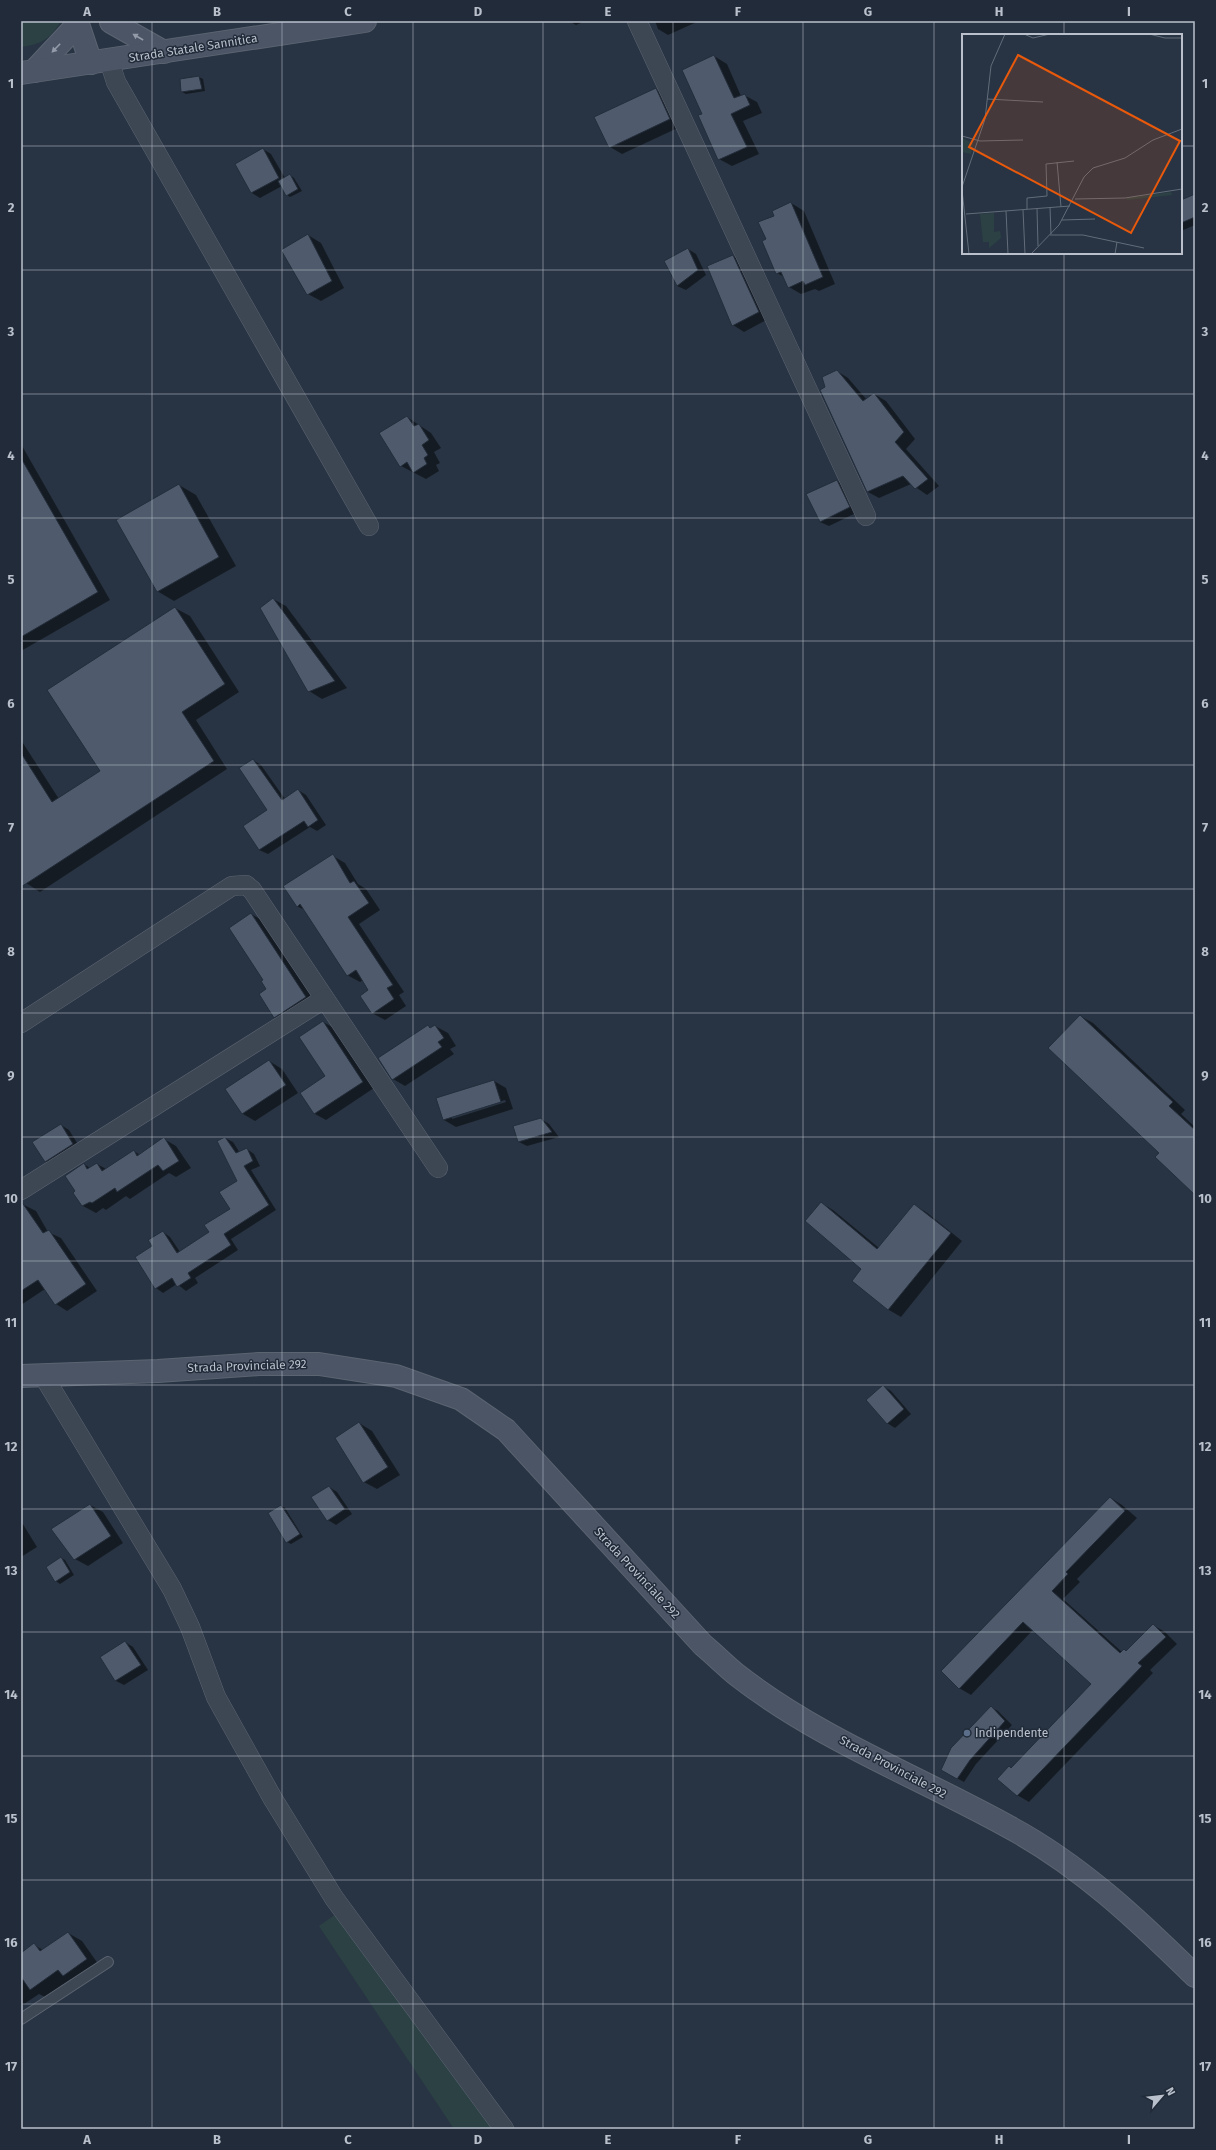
<svg xmlns="http://www.w3.org/2000/svg" width="1216" height="2150" font-family="'Fira Sans',sans-serif">
<style>
.green{fill:#2b4144}
.shadow{fill:#0007;fill-rule:evenodd}
.building{fill:#4f5b6c;stroke:#232d3b}
.lines{fill:none;stroke-linecap:round;stroke-linejoin:round}
.lane-casing{stroke:#5b6471;stroke-width:12}
.street-casing{stroke:#5b6471;stroke-width:20}
.secondary-casing{stroke:#5b6471;stroke-width:24}
.lane{stroke:#3d4653;stroke-width:10}
.street{stroke:#3d4653;stroke-width:19}
.secondary{stroke:#4b5566;stroke-width:22}
.oneway{fill:#939ba9}
.grid{fill:none;stroke:#bac1cd;stroke-width:1;stroke-opacity:0.55}
.service-dot{fill:#5c6f8a;stroke:#212b39;stroke-width:1.5}
.labels{text-anchor:middle;stroke-width:3;stroke-linejoin:round;paint-order:stroke}
.street-label{font-size:12px;fill:#bac1cd;stroke:#212b39}
.poi-label{font-size:12px;fill:#bac1cd;stroke:#212b39;text-anchor:start}
.inset-road{fill:none;stroke:#626c7a;stroke-width:1}
.view{fill:#e8590c;fill-opacity:0.15;stroke:#e8590c;stroke-width:2}
.inset-edge{fill:none;stroke:#bac1cd;stroke-width:2}
.neatline{fill:none;stroke:#bac1cd;stroke-width:1.5}
.grid-label{font-size:13px;text-anchor:middle;font-weight:bold;fill:#bac1cd}
</style>
<rect width="100%" height="100%" fill="#283443"/>
<g class="green">
<path d="M 21,21 L 61,21 C 50,39 42,44 21,47 Z"/>
<polygon points="336,1914 493,2129 454,2129 319,1926"/>
</g>
<g class="shadow">
<polygon points="569,21 585,21 576,25"/>
<polygon points="655,21 699,21 668,35 658,29"/>
<polygon points="714,56 727,64 741,96 744,95 757,102 762,113 743,121 759,154 732,166 719,159 704,114"/>
<polygon points="199,77 203,79 205,91 186,94 182,92"/>
<polygon points="656,89 669,97 682,126 622,154 610,147"/>
<polygon points="263,149 271,154 285,178 290,175 294,178 302,191 290,197 287,195 282,186 260,198 252,193 236,164"/>
<polygon points="1195,195 1195,225 1181,231 1181,201"/>
<polygon points="791,203 804,211 835,284 819,291 815,289 801,294 789,287 784,277 777,273 775,217"/>
<polygon points="308,235 321,243 344,288 321,301 308,294"/>
<polygon points="688,249 696,254 706,275 686,290 677,286"/>
<polygon points="733,256 744,262 770,318 744,332 733,325"/>
<polygon points="837,371 848,378 867,400 874,394 886,401 915,439 906,449 939,486 927,495 911,484 879,498 868,492 821,390 827,388"/>
<polygon points="407,417 431,433 441,448 434,452 440,463 436,465 439,471 426,479 401,466"/>
<polygon points="21,444 110,600 21,651"/>
<polygon points="837,481 845,486 858,512 829,526 820,522"/>
<polygon points="179,485 196,495 236,566 174,601 157,591"/>
<polygon points="273,599 286,606 347,688 322,699 309,691"/>
<polygon points="175,608 190,616 239,692 196,720 227,769 40,892 26,883 21,876 21,740 59,799 101,771"/>
<polygon points="253,760 261,765 285,799 298,790 306,795 326,825 317,831 310,827 268,854 259,850 269,810"/>
<polygon points="333,856 345,863 358,884 366,889 380,910 359,924 404,992 399,995 406,1006 385,1020 372,1013 370,990 363,980 360,982 347,975 306,911 297,906"/>
<polygon points="251,914 262,920 316,1003 285,1023 274,1017 264,980"/>
<polygon points="1080,1016 1093,1023 1185,1110 1181,1114 1195,1127 1195,1194 1160,1153"/>
<polygon points="323,1022 334,1028 374,1088 326,1120 315,1114 327,1076"/>
<polygon points="428,1026 431,1029 435,1026 448,1033 456,1046 450,1049 454,1054 405,1086 393,1079"/>
<polygon points="269,1061 282,1069 298,1093 255,1121 243,1114 227,1089"/>
<path d="M 494,1081 L 506,1088 L 513,1109 L 456,1127 L 444,1120 ZM 505,1100 L 506,1102 L 452,1119 L 452,1116 Z"/>
<polygon points="541,1119 549,1124 559,1137 527,1146 519,1142"/>
<polygon points="61,1125 69,1130 81,1149 54,1166 45,1161"/>
<polygon points="225,1138 233,1142 240,1153 247,1149 254,1154 260,1166 251,1170 276,1210 231,1239 238,1250 195,1278 198,1283 186,1291 177,1284 163,1293 156,1288 153,1247 163,1232 170,1237 180,1252 210,1232 231,1209 238,1182"/>
<polygon points="164,1139 176,1146 191,1168 176,1177 169,1173 130,1199 126,1196 106,1210 103,1208 96,1213 83,1206 75,1193 84,1164 90,1168 97,1164 106,1169 134,1151 140,1155"/>
<polygon points="821,1203 833,1210 879,1248 914,1205 926,1212 962,1241 901,1317 889,1310 853,1280 862,1268"/>
<polygon points="24,1205 36,1211 48,1232 61,1238 97,1291 67,1311 56,1304 45,1289 21,1305 21,1207"/>
<polygon points="883,1386 891,1391 911,1414 895,1428 887,1423"/>
<polygon points="359,1423 372,1431 400,1475 377,1489 364,1482"/>
<polygon points="329,1487 337,1492 352,1514 336,1525 328,1520"/>
<polygon points="1111,1498 1122,1505 1137,1518 1077,1579 1080,1582 1063,1599 1122,1652 1127,1652 1153,1625 1165,1632 1177,1644 1150,1670 1153,1673 1029,1802 1017,1795 1012,1769 1092,1684 1033,1630 971,1695 959,1688"/>
<polygon points="90,1505 103,1512 123,1543 88,1566 75,1559"/>
<polygon points="281,1506 285,1508 303,1537 291,1544 287,1542"/>
<polygon points="21,1521 37,1547 21,1557"/>
<polygon points="61,1558 65,1560 74,1575 60,1584 56,1581 47,1567"/>
<polygon points="125,1642 133,1647 148,1670 124,1685 116,1681 101,1657"/>
<polygon points="991,1707 998,1711 1012,1725 976,1764 964,1782 942,1770"/>
<polygon points="68,1933 82,1941 101,1968 78,1984 71,1979 45,1997 39,1994 21,2006 21,1954 34,1945 43,1950"/>
</g>
<g class="building">
<polygon points="714,55 734,98 745,94 750,105 731,114 747,147 718,160 698,115 702,114 682,70"/>
<polygon points="199,76 202,89 181,92 180,79"/>
<polygon points="656,88 670,119 609,148 594,117"/>
<polygon points="263,148 279,178 251,193 235,164"/>
<polygon points="290,174 298,189 286,196 278,181"/>
<polygon points="1195,194 1195,217 1181,223 1181,200"/>
<polygon points="791,202 823,277 805,285 803,281 788,288 781,272 776,274 762,241 766,239 758,222 774,216 772,211"/>
<polygon points="308,234 332,281 307,295 281,250"/>
<polygon points="688,248 698,270 677,286 664,261"/>
<polygon points="733,255 759,312 732,326 707,266"/>
<polygon points="837,370 863,401 874,393 904,432 895,442 928,479 915,489 903,476 867,492 820,390 825,387 822,377"/>
<polygon points="407,416 414,426 419,424 429,440 422,445 428,455 424,458 427,464 413,473 407,462 400,467 379,433"/>
<polygon points="21,458 98,592 21,637"/>
<polygon points="837,480 850,507 820,522 806,494"/>
<polygon points="179,484 219,557 157,592 116,520"/>
<polygon points="273,598 335,681 308,692 260,608"/>
<polygon points="175,607 225,684 182,712 214,761 21,887 21,753 52,802 100,771 47,690"/>
<polygon points="253,759 282,800 298,789 318,820 308,827 304,821 259,850 243,826 267,810 239,768"/>
<polygon points="333,854 350,883 354,881 369,903 348,917 393,985 387,988 394,999 372,1014 360,996 368,990 356,970 347,976 300,904 297,907 283,886"/>
<polygon points="251,913 306,997 274,1018 259,994 266,989 261,981 263,980 229,928"/>
<polygon points="1080,1015 1173,1102 1169,1106 1195,1130 1195,1195 1155,1157 1159,1153 1048,1048"/>
<polygon points="323,1021 363,1082 314,1114 300,1093 325,1076 299,1037"/>
<polygon points="428,1025 430,1028 435,1025 444,1038 438,1042 442,1047 392,1080 378,1058"/>
<polygon points="269,1060 286,1085 242,1114 225,1089"/>
<polygon points="494,1080 501,1102 443,1120 436,1098"/>
<polygon points="541,1118 552,1132 518,1142 513,1126"/>
<polygon points="61,1124 73,1144 45,1162 32,1142"/>
<polygon points="164,1137 179,1161 163,1171 158,1165 117,1192 115,1188 92,1203 90,1202 82,1206 73,1193 75,1191 65,1176 84,1163 87,1169 97,1163 102,1171 134,1150 137,1156"/>
<polygon points="225,1137 236,1153 247,1148 253,1161 244,1166 269,1205 224,1234 231,1245 188,1273 191,1278 177,1287 172,1278 155,1289 135,1257 152,1246 148,1240 163,1231 177,1253 209,1232 204,1225 230,1209 219,1192 237,1181 217,1141"/>
<polygon points="21,1201 43,1233 49,1230 86,1284 55,1305 38,1280 21,1291"/>
<polygon points="821,1202 877,1249 914,1204 951,1233 888,1310 852,1281 861,1269 805,1221"/>
<polygon points="883,1385 904,1409 887,1424 866,1400"/>
<polygon points="359,1422 388,1467 363,1483 335,1438"/>
<polygon points="329,1486 345,1509 327,1521 311,1497"/>
<polygon points="1110,1497 1125,1511 1066,1572 1068,1574 1052,1591 1120,1653 1124,1649 1126,1651 1153,1624 1166,1637 1138,1663 1142,1666 1017,1796 997,1779 1009,1766 1011,1768 1091,1684 1023,1622 959,1689 941,1671"/>
<polygon points="90,1504 111,1536 74,1560 51,1529"/>
<polygon points="281,1505 300,1534 286,1543 268,1513"/>
<polygon points="61,1557 70,1572 55,1582 46,1567"/>
<polygon points="125,1641 141,1665 115,1681 100,1657"/>
<polygon points="991,1706 1005,1721 970,1760 957,1779 941,1770 951,1748"/>
<polygon points="68,1932 87,1959 63,1976 58,1970 30,1990 21,1977 21,1953 34,1943 40,1951"/>
</g>
<g class="lines">
<defs>
<polyline id="lane" points="21,2019 108,1962"/>
<g id="street">
<polyline points="637,21 866,516"/>
<polyline points="109,60 116,82 369,526"/>
<polyline points="21,1023 232,886 246,885 252,890 438,1168"/>
<polyline points="21,1190 324,999"/>
<polyline points="43,1375 172,1589 190,1627 216,1697 273,1799 334,1898 504,2129"/>
</g>
<g id="secondary">
<polyline points="111,22 164,52"/>
<polyline points="78,24 91,63"/>
<polyline points="34,71 78,24 78,21"/>
<polyline points="21,73 365,21"/>
<path d="M 21,1376 L 158,1371 L 259,1364 L 319,1364 L 396,1376 L 461,1399 L 506,1430 L 703,1645 C 715,1655 726,1666 737,1675 C 819,1739 919,1777 1009,1827 C 1080,1865 1138,1920 1195,1976"/>
</g>
</defs>
<use href="#lane" class="lane-casing"/>
<use href="#street" class="street-casing"/>
<use href="#secondary" class="secondary-casing"/>
<use href="#lane" class="lane"/>
<use href="#street" class="street"/>
<use href="#secondary" class="secondary"/>
</g>
<defs><path id="oneway-solid" d="M-6-.8H1V-3.2L6.5 0L1 3.2V.8H-6Z"/></defs>
<g class="oneway">
<use href="#oneway-solid" transform="translate(138 37) rotate(-150)"/>
<use href="#oneway-solid" transform="translate(56 48) rotate(134)"/>
</g>
<path class="grid" d="M 152,21 L 152,2129M 282,21 L 282,2129M 413,21 L 413,2129M 543,21 L 543,2129M 673,21 L 673,2129M 803,21 L 803,2129M 934,21 L 934,2129M 1064,21 L 1064,35M 21,146 L 963,146M 1181,146 L 1195,146M 1064,253 L 1064,2129M 21,270 L 1195,270M 21,394 L 1195,394M 21,518 L 1195,518M 21,641 L 1195,641M 21,765 L 1195,765M 21,889 L 1195,889M 21,1013 L 1195,1013M 21,1137 L 1195,1137M 21,1261 L 1195,1261M 21,1385 L 1195,1385M 21,1509 L 1195,1509M 21,1632 L 1195,1632M 21,1756 L 1195,1756M 21,1880 L 1195,1880M 21,2004 L 1195,2004"/>
<circle class="service-dot" cx="967" cy="1733" r="4"/>
<g class="labels">
<g class="street-label">
<text transform="translate(193 48) rotate(-9)" y="4">Strada Statale Sannitica</text>
<text transform="translate(247 1366) rotate(-2)" y="4">Strada Provinciale 292</text>
<text transform="translate(637 1573) rotate(47)" y="4">Strada Provinciale 292</text>
<text transform="translate(893 1767) rotate(28)" y="4">Strada Provinciale 292</text>
</g>
<g class="poi-label">
<text x="975" y="1737">Indipendente</text>
</g>
</g>
<g transform="translate(962 34)">
<rect width="220" height="220" fill="#283443"/>
<path d="M 0,104 L 11,109 L 9,120 L 0,118 ZM 209,158 L 210,161 L 165,166 L 165,164 ZM 32,179 L 32,198 L 38,197 L 39,204 L 27,214 L 27,208 L 21,208 L 18,180 Z" fill="#2b4144"/>
<path class="inset-road" d="M 62,0 L 71,4 L 88,0M 187,0 L 203,4 L 220,4M 25,65 L 81,68M 0,102 L 18,107 L 61,106M 95,128 L 99,173M 0,153 L 23,85 L 29,32 L 43,0M 0,156 L 7,220M 113,165 L 163,164 L 220,155M 88,173 L 89,200M 65,175 L 65,164 L 85,162 L 84,130 L 112,127M 75,175 L 76,212M 61,176 L 63,220M 44,177 L 46,220M 4,180 L 108,172M 100,186 L 133,185M 88,201 L 121,201 L 182,214M 69,220 L 97,191 L 122,143 L 131,134 L 163,124 L 191,106 L 220,95M 153,220 L 155,208"/>
<path class="view" d="M 56,21 L 218,107 L 169,199 L 7,113 Z"/>
<rect width="220" height="220" class="inset-edge"/>
</g>
<rect width="1216" height="2150" fill="none" stroke="#212b39" stroke-width="44"/>
<g transform="translate(1162 2096) rotate(62)" stroke="#212b39" stroke-width="3" paint-order="stroke">
<path d="M0-3L7 15L0 10L-7 15Z" fill="#bac1cd"/>
<text y="-6" font-size="11" font-weight="bold" text-anchor="middle" fill="#bac1cd">N</text>
</g>
<rect x="22" y="22" width="1172" height="2106" class="neatline"/>
<g class="grid-label">
<text x="87" y="16">A</text>
<text x="217" y="16">B</text>
<text x="348" y="16">C</text>
<text x="478" y="16">D</text>
<text x="608" y="16">E</text>
<text x="738" y="16">F</text>
<text x="868" y="16">G</text>
<text x="999" y="16">H</text>
<text x="1129" y="16">I</text>
<text x="11" y="88">1</text>
<text x="1205" y="88">1</text>
<text x="11" y="212">2</text>
<text x="1205" y="212">2</text>
<text x="11" y="336">3</text>
<text x="1205" y="336">3</text>
<text x="11" y="460">4</text>
<text x="1205" y="460">4</text>
<text x="11" y="584">5</text>
<text x="1205" y="584">5</text>
<text x="11" y="708">6</text>
<text x="1205" y="708">6</text>
<text x="11" y="832">7</text>
<text x="1205" y="832">7</text>
<text x="11" y="956">8</text>
<text x="1205" y="956">8</text>
<text x="11" y="1080">9</text>
<text x="1205" y="1080">9</text>
<text x="11" y="1203">10</text>
<text x="1205" y="1203">10</text>
<text x="11" y="1327">11</text>
<text x="1205" y="1327">11</text>
<text x="11" y="1451">12</text>
<text x="1205" y="1451">12</text>
<text x="11" y="1575">13</text>
<text x="1205" y="1575">13</text>
<text x="11" y="1699">14</text>
<text x="1205" y="1699">14</text>
<text x="11" y="1823">15</text>
<text x="1205" y="1823">15</text>
<text x="11" y="1947">16</text>
<text x="1205" y="1947">16</text>
<text x="11" y="2071">17</text>
<text x="1205" y="2071">17</text>
<text x="87" y="2144">A</text>
<text x="217" y="2144">B</text>
<text x="348" y="2144">C</text>
<text x="478" y="2144">D</text>
<text x="608" y="2144">E</text>
<text x="738" y="2144">F</text>
<text x="868" y="2144">G</text>
<text x="999" y="2144">H</text>
<text x="1129" y="2144">I</text>
</g>
</svg>
